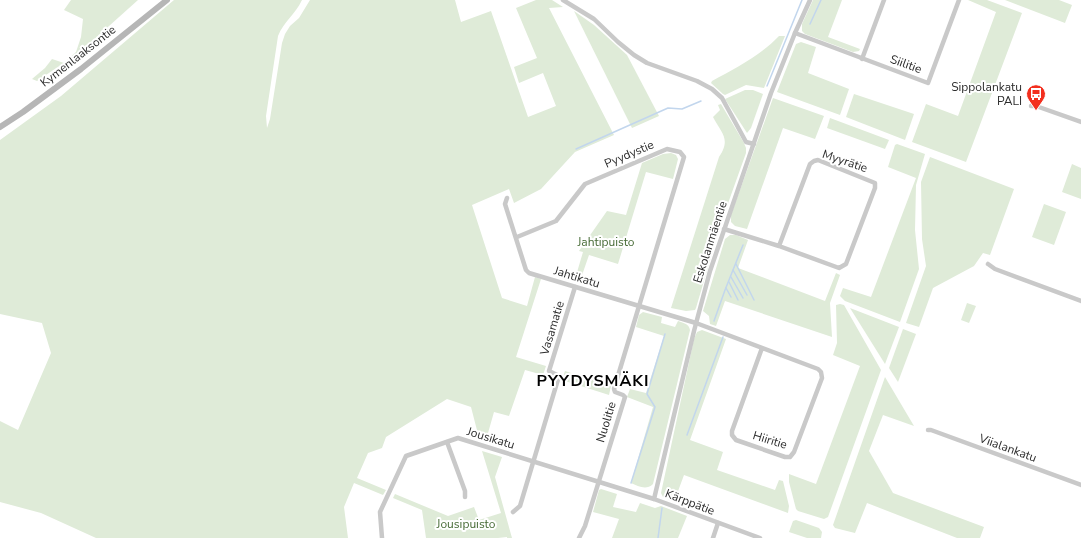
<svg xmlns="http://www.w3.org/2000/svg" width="1081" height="538" font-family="'Nunito Sans',sans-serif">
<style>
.green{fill:#dfebd8}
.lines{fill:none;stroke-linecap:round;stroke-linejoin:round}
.stream{stroke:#c2d6ed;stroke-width:1.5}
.minor{stroke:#c9c9c9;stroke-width:4.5}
.secondary{stroke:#b6b6b6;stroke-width:6}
.labels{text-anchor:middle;stroke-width:4;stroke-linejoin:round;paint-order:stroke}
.street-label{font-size:12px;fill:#2c2c2c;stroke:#fff}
.poi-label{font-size:12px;fill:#2c2c2c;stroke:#fff;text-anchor:end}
.park-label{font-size:12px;fill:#476b36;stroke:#fff}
.district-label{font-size:16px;font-weight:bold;letter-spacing:1px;fill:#000;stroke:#fff}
</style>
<rect width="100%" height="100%" fill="#fff"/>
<g class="green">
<polygon points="71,0 138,0 80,52 37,81 32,79 45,68 52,59 64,63 76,52 81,37 83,19 64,10"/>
<path d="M 174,0 L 302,0 C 295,15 284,21 278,36 L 266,116 L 267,128 L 270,119 L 282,43 L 285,34 L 290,26 L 299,18 L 310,0 L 455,0 L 461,22 L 491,11 L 528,117 L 556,106 L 543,73 L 519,83 L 514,67 L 537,58 L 516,8 L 536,0 L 552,0 L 563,7 L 549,8 L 614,135 L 575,152 L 541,189 L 514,203 L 509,189 L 472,205 L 502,298 L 527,306 L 535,277 L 541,279 L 516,357 L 546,366 L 543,375 L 525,370 L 509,416 L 494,412 L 486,440 L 479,438 L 471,407 L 447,399 L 386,437 L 382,448 L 368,453 L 357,478 L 386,490 L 383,495 L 354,483 L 344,507 L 348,538 L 96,538 L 41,513 L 0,502 L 0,421 L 18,430 L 51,353 L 42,323 L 0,314 L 0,140 L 61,96 Z"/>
<polygon points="813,0 842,0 828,37 860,49 859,51 853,52 805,34 802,31 802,24"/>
<polygon points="968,0 987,0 1022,13 966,162 912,142 926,104 958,116 996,12"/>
<polygon points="1005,0 1059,0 1072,5 1065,23"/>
<polygon points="574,11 594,25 627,55 659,116 632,128"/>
<path d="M 779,36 L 785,36 L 764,88 L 746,85 L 725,95 L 723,94 L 711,83 L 712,81 C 736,68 760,56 779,36 Z"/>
<polygon points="801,42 816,47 808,73 849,89 840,115 777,92 796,44"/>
<polygon points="745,90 753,90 763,94 751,128 747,133 725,99"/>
<polygon points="854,94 914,114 905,140 846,117"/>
<polygon points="773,98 824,116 815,139 783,128 747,229 735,226 731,222 731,215"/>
<path d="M 721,104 L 744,143 L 746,148 L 746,153 L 721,223 L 696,308 L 695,310 L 686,311 L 671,308 L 719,157 C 731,139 722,134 713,117 L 720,110 L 718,105 Z"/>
<polygon points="830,118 889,140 885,149 827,128"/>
<polygon points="897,144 925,154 916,185 915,230 919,269 900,322 845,301 840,296 843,288 871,297 916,178 888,167 895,145"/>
<polygon points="671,153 676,155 678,159 673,179 646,172 618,264 589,255 580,281 575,279 583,252 579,251 607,211 626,215 642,163 663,154"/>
<polygon points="930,157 1014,189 990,255 983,253 974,266 933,288 919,327 906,323 926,266 922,239 921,182"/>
<polygon points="1072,164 1081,168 1081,199 1062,192"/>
<polygon points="1044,204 1066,212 1054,245 1032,237"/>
<polygon points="730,235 736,235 748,240 738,268 825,301 836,273 840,275 830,303 832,337 725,301 716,326 710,324 709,316 703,311 725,239"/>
<polygon points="967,303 976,306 969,323 961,320"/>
<polygon points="840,304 844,305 881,370 828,517 824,519 798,511 796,509 789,482 789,474 816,484 860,366 833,355 837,343 836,305"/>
<polygon points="850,308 899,327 885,364"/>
<path d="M 643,312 L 662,317 L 661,323 L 675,327 L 678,321 C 684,323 689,324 690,330 L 653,484 C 646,491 638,486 631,483 L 653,407 L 627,397 L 630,389 L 646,393 L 664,336 L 636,327 L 639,315 Z"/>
<polygon points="903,329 916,334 898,382 889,368"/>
<polygon points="702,330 726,339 690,440 723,452 717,470 775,490 779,480 783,481 789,506 788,513 684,475 674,502 663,497 661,493 694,339 697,332"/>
<polygon points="565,371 611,386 609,395 562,380"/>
<polygon points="885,377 914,426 883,415 869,451 893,493 984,527 980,538 957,538 867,503 855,533 835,528 833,525"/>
<polygon points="482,451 502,457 495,477 512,538 507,538 507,537 498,538 426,538 422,510 393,498 395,494 448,516 474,507 479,520 501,513"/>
<polygon points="601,489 617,494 613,507 636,512 640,503 655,508 661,506 687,516 678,538 612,538 619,519 593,512 599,490"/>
<polygon points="796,520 819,528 822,532 821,538 807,538 789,532 793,521"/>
</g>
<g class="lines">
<g class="stream">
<polyline points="810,24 821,0"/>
<polyline points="767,86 802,0"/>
<polyline points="576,149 668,108 682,109 701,101"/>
<polyline points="736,264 754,300"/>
<polyline points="733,270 747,295"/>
<polyline points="731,277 743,298"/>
<polyline points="729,282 738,300"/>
<polyline points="726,288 731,297"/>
<polyline points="714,321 725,290 743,245"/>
<polyline points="687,435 723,337"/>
<polyline points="631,483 655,407 647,394 665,334"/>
<polyline points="658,538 662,508"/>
</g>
<g class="minor">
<polyline points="563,0 594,19 618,42 634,55 647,63 697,81 712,89 722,98 746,142 754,144"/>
<polyline points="795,33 928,83 959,0"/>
<polyline points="862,59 884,0"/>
<polyline points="1031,106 1036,106 1081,122"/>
<polyline points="507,198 505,204 526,270 529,273 696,323 818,369 821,372 822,378 794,452 790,457 785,457 736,440 732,435 732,431 762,348"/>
<polyline points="724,229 779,246 839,268 846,264 875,188 875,183 818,160 814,161 810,164 779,246"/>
<polyline points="517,237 556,221 585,184 667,149 680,152 684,157 614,389 615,392 623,395 625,397 585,526 579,538"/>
<polyline points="988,264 995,269 1081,301"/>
<polyline points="928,430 931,430 1081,485"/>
<polyline points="447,442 465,491 465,497"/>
<polyline points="654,499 694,331 710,271 771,93 795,33 810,0"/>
<polyline points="513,512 520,506 559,376 549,371 575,287"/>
<polyline points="382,538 380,512 406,456 458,438 654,499 760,538"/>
<polyline points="713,538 718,523"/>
</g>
<polyline class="secondary" points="0,127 23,112 81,69 167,0"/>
</g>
<defs>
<symbol id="bus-pin" viewBox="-11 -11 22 30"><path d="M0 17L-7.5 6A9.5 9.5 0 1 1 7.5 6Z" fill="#f32f1e" stroke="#fff"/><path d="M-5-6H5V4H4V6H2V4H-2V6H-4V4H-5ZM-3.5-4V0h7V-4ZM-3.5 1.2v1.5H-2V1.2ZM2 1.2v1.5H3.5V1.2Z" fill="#fff"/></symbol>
</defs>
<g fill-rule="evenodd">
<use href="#bus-pin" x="1025" y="83" width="22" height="30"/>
</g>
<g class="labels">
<g class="street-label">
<text transform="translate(78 56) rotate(-38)" y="4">Kymenlaaksontie</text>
<text transform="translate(906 64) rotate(20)" y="4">Siilitie</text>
<text transform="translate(629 154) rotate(-23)" y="4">Pyydystie</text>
<text transform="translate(845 161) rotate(19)" y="4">Myyrätie</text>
<text transform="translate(710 242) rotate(-72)" y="4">Eskolanmäentie</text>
<text transform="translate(577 277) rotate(17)" y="4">Jahtikatu</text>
<text transform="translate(552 328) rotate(-73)" y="4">Vasamatie</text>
<text transform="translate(606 422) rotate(-73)" y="4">Nuolitie</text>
<text transform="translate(491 438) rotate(17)" y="4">Jousikatu</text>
<text transform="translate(770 440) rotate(17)" y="4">Hiiritie</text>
<text transform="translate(1008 448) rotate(20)" y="4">Viialankatu</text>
<text transform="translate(690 502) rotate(21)" y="4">Kärppätie</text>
</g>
<g class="poi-label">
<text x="1022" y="91">Sippolankatu<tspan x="1022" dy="14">PALI</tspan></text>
</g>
<g class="park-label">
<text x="606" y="246">Jahtipuisto</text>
<text x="466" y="528">Jousipuisto</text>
</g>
<g class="district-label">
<text x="593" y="386">PYYDYSMÄKI</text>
</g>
</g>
</svg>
